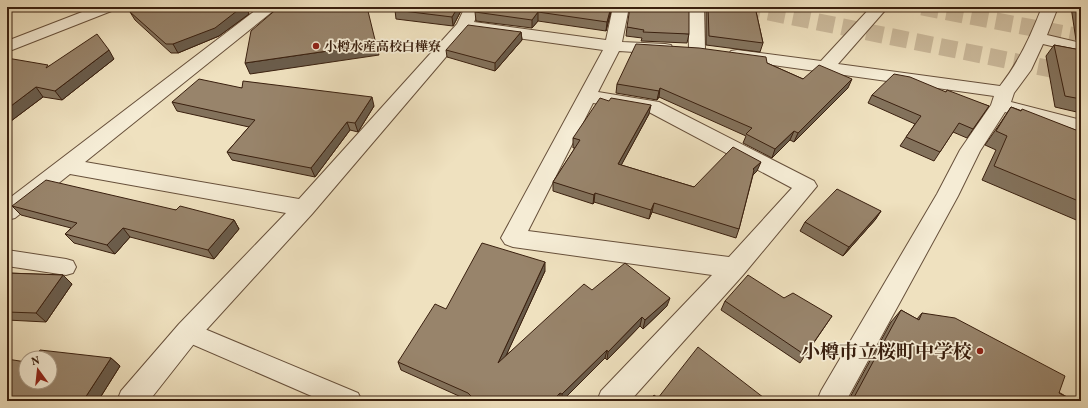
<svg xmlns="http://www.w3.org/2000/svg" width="1088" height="408" font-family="Vollkorn,'Noto Serif JP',serif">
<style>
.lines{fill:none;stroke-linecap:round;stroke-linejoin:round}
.highway-tunnel{stroke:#cbba9c;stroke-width:17;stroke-dasharray:17 8;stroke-linecap:butt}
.lane-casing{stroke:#67503b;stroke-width:2}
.street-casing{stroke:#67503b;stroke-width:2}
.lane{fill:#f5ecd5;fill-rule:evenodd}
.street{fill:#f5ecd5;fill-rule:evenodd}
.wall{fill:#83725c;stroke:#3a200f}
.shaded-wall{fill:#6a5c4b;stroke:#3a200f}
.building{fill:#98846b;stroke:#3a200f}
.poi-dot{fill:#8f2418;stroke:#f5ecd5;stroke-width:1.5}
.labels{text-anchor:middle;stroke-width:3.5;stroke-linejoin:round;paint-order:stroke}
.far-poi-label{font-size:13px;font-weight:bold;fill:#3a200f;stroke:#f5ecd5;text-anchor:start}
.near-poi-label{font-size:19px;font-weight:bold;fill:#3a200f;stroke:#f5ecd5;text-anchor:end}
</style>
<rect width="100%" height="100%" fill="#efe1bf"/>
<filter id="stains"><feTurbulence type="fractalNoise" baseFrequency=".005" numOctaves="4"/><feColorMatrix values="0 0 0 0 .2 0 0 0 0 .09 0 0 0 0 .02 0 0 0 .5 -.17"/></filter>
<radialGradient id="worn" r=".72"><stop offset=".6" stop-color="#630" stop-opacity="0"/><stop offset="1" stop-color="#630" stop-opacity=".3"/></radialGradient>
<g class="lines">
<g class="highway-tunnel">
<polyline points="744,7 1081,75"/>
<polyline points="922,7 1081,37"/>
</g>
<defs>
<g id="lane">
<polygon points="7,250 66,259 73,261 76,267 73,273 66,275 7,266"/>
<polygon points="188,322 358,393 362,401 323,401 180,339 177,332 180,325"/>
</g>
<g id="street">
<polygon points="95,7 117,7 114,10 7,52 7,41"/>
<path d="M 260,7 L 278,7 L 85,162 L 299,199 L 457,24 L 465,7 L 481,7 L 474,22 L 606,40 L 613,7 L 629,7 L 622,42 L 665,44 L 671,45 L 673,49 L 671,53 L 665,54 L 619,51 L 598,92 L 659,102 L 814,181 L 817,186 L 743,275 L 630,401 L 597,401 L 601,391 L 712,275 L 513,247 L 505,244 L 501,238 L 603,50 L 468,31 L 312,214 L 197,340 L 149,401 L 117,401 L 121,391 L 179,324 L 286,213 L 70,174 L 15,218 L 7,220 L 7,200 ZM 593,103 L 647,111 L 792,188 L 729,257 L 528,231 Z"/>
<polygon points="688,7 704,7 705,50 703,54 697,55 691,54 689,50"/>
<path d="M 871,7 L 888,7 L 838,64 L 1000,86 C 1019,62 1031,35 1042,7 L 1058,7 L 1047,35 L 1081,43 L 1081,53 L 1043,44 L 1031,70 L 1014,93 L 1011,102 L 1081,120 L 1081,132 L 1005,112 L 980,151 L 958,196 L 846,401 L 817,401 L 821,391 L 937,194 L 960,150 L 991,105 L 994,96 L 737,60 L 731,59 L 728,55 L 731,51 L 737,50 L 821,61 Z"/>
</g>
</defs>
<use href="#lane" class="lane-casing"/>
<use href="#street" class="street-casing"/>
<use href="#lane" class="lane"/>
<use href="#street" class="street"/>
</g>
<g class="wall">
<polygon points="137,7 246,7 249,14 219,36 178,53 171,53 135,20 130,12"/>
<polygon points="397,7 463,7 453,26 396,19 395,10"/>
<polygon points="478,7 612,7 606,31 538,21 532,28 476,21 475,12"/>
<polygon points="706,7 755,7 763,43 760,52 706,45"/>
<polygon points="1071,7 1081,7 1081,42 1076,40"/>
<polygon points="627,27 689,34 687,43 641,41 642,38 626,36"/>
<polygon points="521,32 522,40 495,71 447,57 446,50"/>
<polygon points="1054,45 1080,50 1081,49 1081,113 1055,107 1046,56"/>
<polygon points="114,59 62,100 43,97 7,124 49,66"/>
<polygon points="767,63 803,79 848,88 794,142 790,140 772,158 743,143 746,136 659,97 657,100 616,93 617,84"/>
<polygon points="242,88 374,106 358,132 350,130 315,177 232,160 227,152 249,127 177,111 172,102"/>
<polygon points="946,92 989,106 967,138 953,132 934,161 900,146 915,124 868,103 872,95"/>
<polygon points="1011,107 1081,132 1081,222 982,180 996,150 985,145 1001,122"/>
<polygon points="649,114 621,165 694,187 757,171 753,175 739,229 736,238 652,212 649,219 594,202 593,204 553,191 553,182 575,148 573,148 573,138"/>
<polygon points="12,206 176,210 234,220 239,229 214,259 130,237 115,254 74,243 65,234 71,228 21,215"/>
<polygon points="881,211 875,220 843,256 800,231 805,222"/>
<polygon points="545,271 506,355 592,290 667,306 643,329 640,326 607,360 605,358 562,401 560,400 559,401 470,401 401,370 398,362 446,309"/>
<polygon points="7,273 63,275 72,284 46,322 7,320"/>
<polygon points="784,298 832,316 800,363 721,310 725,301"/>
<polygon points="901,310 917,319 922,313 1074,401 848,401 891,322"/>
<polygon points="111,358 120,366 98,401 7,401 7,359 26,382"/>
</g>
<g class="shaded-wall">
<polygon points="242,7 246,7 249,14 219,36 178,53 173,44"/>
<polygon points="458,7 463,7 453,26 452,17"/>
<polygon points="611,7 612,7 606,31 607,22"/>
<polygon points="538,12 538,21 532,28 532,20"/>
<polygon points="521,32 522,40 495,71 495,63"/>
<polygon points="376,44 379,55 250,74 245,63"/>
<polygon points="109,50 114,59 62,100 55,91"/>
<polygon points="852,79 848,88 794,142 798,133"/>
<polygon points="36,87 43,97 7,124 7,109"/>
<polygon points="660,88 659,97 657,100 659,91"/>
<polygon points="372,97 374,106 358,132 355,123"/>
<polygon points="651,105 649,114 617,173 618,164"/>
<polygon points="347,122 350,130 315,177 311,168"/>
<polygon points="794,131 790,140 772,158 775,149"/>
<polygon points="761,162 757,171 750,178 753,169"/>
<polygon points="595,193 594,202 593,204 594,195"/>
<polygon points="654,203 652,212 649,219 651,210"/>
<polygon points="881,211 875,220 843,256 849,247"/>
<polygon points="234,220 239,229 214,259 208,250"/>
<polygon points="123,228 130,237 115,254 107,245"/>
<polygon points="545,262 545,271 499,371 498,363"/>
<polygon points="63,275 72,284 46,322 36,313"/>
<polygon points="670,298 667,306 643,329 645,320"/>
<polygon points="642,317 640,326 607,360 608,352"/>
<polygon points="607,350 605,358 562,401 562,394"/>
<polygon points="111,358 120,366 98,401 83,401"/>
<polygon points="560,393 560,400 559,401 552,401"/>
</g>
<g class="building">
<polygon points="137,7 242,7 215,28 173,44 166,44 130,12"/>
<polygon points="279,7 367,7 376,44 245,63 251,31"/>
<polygon points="397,7 458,7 452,17 395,10"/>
<polygon points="478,7 611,7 607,22 538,12 532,20 475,12"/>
<polygon points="630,7 689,7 689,34 643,32 644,30 627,27"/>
<polygon points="708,7 755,7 763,43 709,36"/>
<polygon points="468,25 521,32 495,63 446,50"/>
<polygon points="97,34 109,50 55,91 36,87 7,109 7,58 48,65 46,68"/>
<polygon points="636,44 699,48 766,57 767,63 803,79 819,65 852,79 798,133 794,131 775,149 746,134 752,128 660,88 659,91 617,84"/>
<polygon points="1054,45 1081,50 1081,99 1065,96"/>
<polygon points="894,74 910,77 946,92 947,90 989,106 973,129 959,123 940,152 906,137 921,116 872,95"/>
<polygon points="199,79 242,88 243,81 372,97 355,123 347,122 311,168 227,152 255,120 172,102"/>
<polygon points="600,98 609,101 611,98 651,105 618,164 694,187 733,147 761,162 753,169 754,170 739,229 654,203 651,210 595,193 594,195 553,182 580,140 573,138"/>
<polygon points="1011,107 1021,111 1022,109 1081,132 1081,202 994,166 1007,136 996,131"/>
<polygon points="46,180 176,210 180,206 234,220 208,250 123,228 107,245 65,234 77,223 12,206"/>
<polygon points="837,189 881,211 849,247 805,222"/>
<polygon points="482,243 545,262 498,363 584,284 592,290 625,263 670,298 645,320 642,317 608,352 607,350 562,394 560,393 552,401 476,401 468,393 398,362 435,304 446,309"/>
<polygon points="7,273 63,275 36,313 7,312"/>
<polygon points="748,275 784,298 793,293 832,316 805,355 725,301"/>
<polygon points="901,310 919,320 922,313 955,318 1065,376 1059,393 1074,401 852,401"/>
<polygon points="698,347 768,401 649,401 654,395 658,398"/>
<polygon points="40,350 111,358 83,401 45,401 7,396 7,359 26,362 26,382 50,382 50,358 34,358"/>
</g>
<g class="poi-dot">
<circle cx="316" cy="46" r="4"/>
<circle cx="980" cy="351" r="4"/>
</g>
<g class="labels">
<g class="far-poi-label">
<text x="324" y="51">小樽水産高校白樺寮</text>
</g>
<g class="near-poi-label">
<text x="972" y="358">小樽市立桜町中学校</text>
</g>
</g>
<rect width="1088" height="408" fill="none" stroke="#efe1bf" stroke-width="24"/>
<rect x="8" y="8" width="1072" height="392" fill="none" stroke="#3a200f" stroke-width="2"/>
<rect x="12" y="12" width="1064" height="384" fill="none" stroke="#3a200f"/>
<g transform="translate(38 370) rotate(345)"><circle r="19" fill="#f5ecd5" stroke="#aa9a86"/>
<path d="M0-3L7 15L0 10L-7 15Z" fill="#8f2418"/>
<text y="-6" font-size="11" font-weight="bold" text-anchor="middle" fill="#3a200f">N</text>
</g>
<rect width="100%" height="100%" filter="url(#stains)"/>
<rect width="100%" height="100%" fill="url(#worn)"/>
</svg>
